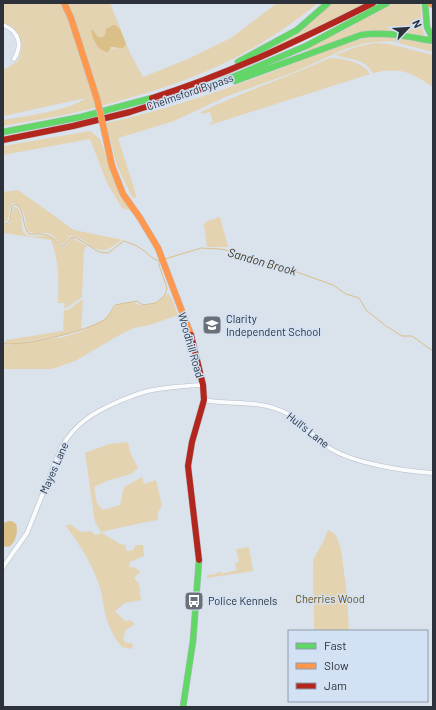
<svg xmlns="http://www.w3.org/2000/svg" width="436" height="710" font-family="Barlow,sans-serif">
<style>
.green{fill:#e4d3b1;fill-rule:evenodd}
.water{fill:#dbbf88}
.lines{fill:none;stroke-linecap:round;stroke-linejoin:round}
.stream{stroke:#dbbf88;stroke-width:1}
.street-casing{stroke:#b8bec6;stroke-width:5}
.fast-casing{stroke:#b8bec6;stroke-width:7}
.slow-casing{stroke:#b8bec6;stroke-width:7}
.jam-casing{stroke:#b8bec6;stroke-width:7}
.street{stroke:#f9fbfc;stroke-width:4}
.fast{stroke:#63d668;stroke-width:6}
.slow{stroke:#ff974d;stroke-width:6}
.jam{stroke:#b3261e;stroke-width:6}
.slow-bridge-casing{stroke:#b8bec6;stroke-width:7;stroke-linecap:butt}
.slow-bridge{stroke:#ff974d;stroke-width:6}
.labels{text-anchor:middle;stroke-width:3;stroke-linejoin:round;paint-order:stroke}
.street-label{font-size:11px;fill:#2d323a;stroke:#d2e1f4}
.poi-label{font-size:11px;fill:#2d323a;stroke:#d2e1f4;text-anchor:start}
.park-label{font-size:11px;fill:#6e5010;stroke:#d2e1f4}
.water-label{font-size:12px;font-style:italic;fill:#493713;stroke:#d2e1f4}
</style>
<rect width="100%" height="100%" fill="#dae2ec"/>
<g class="green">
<path d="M 3,3 L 110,3 L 130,53 L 143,77 L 188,59 L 231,38 L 277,3 L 318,3 C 297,20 274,36 251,49 C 205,76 152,92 101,106 C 69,115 36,120 3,126 L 3,120 C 25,116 69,111 86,98 L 3,116 L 3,68 L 7,68 L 18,61 C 23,47 21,40 13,27 L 3,23 ZM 106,29 L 116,49 L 97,46 L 93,40 L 93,30 L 98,37 L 101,37 L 105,35 Z"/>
<polygon points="332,3 366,3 277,47 276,45 320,14"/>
<path d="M 394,3 L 420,3 C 423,16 419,24 425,36 L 393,30 L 311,50 L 301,50 L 346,29 Z"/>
<path d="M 385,36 L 415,40 L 433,45 L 433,52 L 390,41 L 365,43 L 345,49 L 292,73 L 225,97 L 174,121 L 118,138 L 134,188 L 136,196 L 135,198 L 132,197 L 117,166 L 106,123 C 161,111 214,93 266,74 C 304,60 345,38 385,36 Z"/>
<path d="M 374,43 L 389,44 L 433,55 L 433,87 C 411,72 400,67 373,73 C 364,58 350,60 335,55 L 356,47 Z"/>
<path d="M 330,58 C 344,59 362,61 370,74 L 210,125 L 209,124 L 213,122 L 210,112 L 201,114 L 201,112 C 243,92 287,77 330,58 Z"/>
<polygon points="90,131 100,139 113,174 132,211 122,208 107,183 90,139 3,155 3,146"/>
<path d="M 18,190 L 74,230 L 123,240 C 117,242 111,249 104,250 C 90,251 82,234 69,236 L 66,243 L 60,244 C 48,225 42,238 27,231 L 24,213 L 16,203 L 13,203 L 10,207 L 8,220 L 3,223 L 3,192 Z"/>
<path d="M 14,207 L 16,207 C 25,215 20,229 24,233 C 31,240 43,234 50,236 C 55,238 57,244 61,247 L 67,245 L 70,239 L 73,238 L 87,246 L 84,250 L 82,297 L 66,308 L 64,308 L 65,303 L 58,303 C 59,282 59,261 51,240 L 3,233 L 3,226 L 9,224 C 13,218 10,212 14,207 Z"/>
<polygon points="220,217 228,247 207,247 204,224 208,221"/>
<path d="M 168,293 L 172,299 L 178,315 L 150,325 L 134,328 L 123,333 L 75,361 L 52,369 L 3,369 L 3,339 L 4,344 L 8,345 L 64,337 L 82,331 L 105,319 L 115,307 L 119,304 L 134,302 C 136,303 138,305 140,305 C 149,308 162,300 168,293 Z"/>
<polygon points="83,299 81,330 63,335 17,343 16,342 16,343 5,343 6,340 63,331 64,310 68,310"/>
<path d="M 128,442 L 130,452 L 138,468 L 131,474 L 107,481 L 94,487 L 97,504 L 103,510 L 120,505 L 124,487 L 142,477 L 144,484 L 156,480 L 162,505 L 158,512 L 158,520 C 138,523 120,528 101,532 L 95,522 L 85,453 L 109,444 Z"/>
<path d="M 70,524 L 81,532 L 91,531 L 95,535 L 102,533 L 120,544 L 125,545 L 127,551 L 133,550 L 136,545 L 143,545 L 144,556 L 130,562 L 129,567 L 136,568 L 140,572 L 134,578 L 139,584 L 141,600 L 125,603 L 115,611 L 125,621 L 130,620 L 135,624 L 126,630 L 123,638 L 125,642 L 133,644 L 132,649 L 122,647 C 111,634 106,620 103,603 C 102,599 102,595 101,591 C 94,567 81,546 66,526 Z"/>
<polygon points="328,530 336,535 341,549 347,595 349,631 315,631 314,626 313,560 323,542"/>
<polygon points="249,547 253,571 207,578 207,575 216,574 218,572 221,572 221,574 237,570 235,563 239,562 236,549"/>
</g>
<g class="water">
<path d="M 113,25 L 115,25 L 120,29 L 126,44 L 123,48 L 111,47 L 108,52 C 96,50 93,40 91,30 L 93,30 L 98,37 L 102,37 L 105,35 L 106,29 Z"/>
<path d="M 9,521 L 12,521 L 16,524 C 19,532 14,551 3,546 L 3,523 Z"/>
</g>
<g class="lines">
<g class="stream">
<path d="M 3,224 L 7,224 L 10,220 L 12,206 L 16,204 C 26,212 21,225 29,234 C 45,234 50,233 61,246 L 66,244 L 70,238 L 75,237 L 99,252 L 108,253 L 124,241 C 129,243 136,245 140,248 C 147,252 152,260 160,261"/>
<polyline points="165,259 201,248 220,249 235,252 257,261 277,265 333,285 346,294 359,298 366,310 386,326 402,336 412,336 433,351"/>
<path d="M 3,343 C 19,348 90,330 104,320 C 109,317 112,309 115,305 L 137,301 L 143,305 L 156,303 L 165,295 L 167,288 L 159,265 L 159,262"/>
</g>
<defs>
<g id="street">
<path d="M 3,25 C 19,31 23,45 14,59"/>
<path d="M 204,400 C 230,405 257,400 282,411 C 295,416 313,435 325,445 C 349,463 403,471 433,473"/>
<path d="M 3,567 L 27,533 L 61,448 C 76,422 94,412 122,400 C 130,397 139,393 148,391 C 166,387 185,386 203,385"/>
</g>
<g id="fast">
<polyline points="425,3 427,27 433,39"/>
<polyline points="238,62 297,30 328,3"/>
<path d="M 235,81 L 361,35 C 386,31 409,37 433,41"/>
<polyline points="214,85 306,46 387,3"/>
<polyline points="3,132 81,117 152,98"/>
<polyline points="183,707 193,641 199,560"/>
</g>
<g id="slow">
<polyline points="64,3 71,18 97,99"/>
<polyline points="430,3 433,5"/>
<polyline points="105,134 112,166 123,194 140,218 158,248 191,335"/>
</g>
<g id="jam">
<path d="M 152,98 C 229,74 302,39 373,3"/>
<polyline points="3,140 73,126 130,112 214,85"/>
<polyline points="191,335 203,385 204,400 192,442 188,466 199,560"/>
</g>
</defs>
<use href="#street" class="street-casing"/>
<use href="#fast" class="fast-casing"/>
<use href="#slow" class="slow-casing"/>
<use href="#jam" class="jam-casing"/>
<use href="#street" class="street"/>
<use href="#fast" class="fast"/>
<use href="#slow" class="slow"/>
<use href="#jam" class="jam"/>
<defs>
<polyline id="slow-bridge" points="97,99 105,134"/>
</defs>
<use href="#slow-bridge" class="slow-bridge-casing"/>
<use href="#slow-bridge" class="slow-bridge"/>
</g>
<defs>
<symbol id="school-square" viewBox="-11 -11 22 22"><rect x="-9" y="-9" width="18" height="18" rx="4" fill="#6a7078" stroke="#d2e1f4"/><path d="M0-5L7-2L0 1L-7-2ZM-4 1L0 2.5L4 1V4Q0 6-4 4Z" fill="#fff"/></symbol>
<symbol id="bus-square" viewBox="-11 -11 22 22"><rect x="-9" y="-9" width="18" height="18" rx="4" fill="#6a7078" stroke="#d2e1f4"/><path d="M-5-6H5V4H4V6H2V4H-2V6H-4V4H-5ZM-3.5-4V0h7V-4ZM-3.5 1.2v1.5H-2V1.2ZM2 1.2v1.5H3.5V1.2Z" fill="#fff"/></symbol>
</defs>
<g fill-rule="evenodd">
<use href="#school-square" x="201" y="314" width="22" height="22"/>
<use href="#bus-square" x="183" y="590" width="22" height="22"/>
</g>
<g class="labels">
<g class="street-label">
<text transform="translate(190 92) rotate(-19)" y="4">Chelmsford Bypass</text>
<text transform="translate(191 345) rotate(74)" y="4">Woodhill Road</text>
<text transform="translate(308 430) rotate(38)" y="4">Hull's Lane</text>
<text transform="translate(54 468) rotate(-66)" y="4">Mayes Lane</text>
</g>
<g class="poi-label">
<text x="226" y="323">Clarity<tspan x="226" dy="13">Independent School</tspan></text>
<text x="208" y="605">Police Kennels</text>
</g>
<g class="park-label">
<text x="330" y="603">Cherries Wood</text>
</g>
<g class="water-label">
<text transform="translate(262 262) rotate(16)" y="4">Sandon Brook</text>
</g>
</g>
<rect width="436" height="710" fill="none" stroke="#2d323a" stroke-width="8"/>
<rect x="288" y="630" width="140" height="72" fill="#d2e1f4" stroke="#909baa"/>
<rect x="296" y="643" width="20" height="6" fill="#63d668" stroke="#909baa"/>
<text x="324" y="650" font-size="12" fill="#2d323a">Fast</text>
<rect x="296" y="663" width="20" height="6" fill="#ff974d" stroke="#909baa"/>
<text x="324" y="670" font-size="12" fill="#2d323a">Slow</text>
<rect x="296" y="683" width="20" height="6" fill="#b3261e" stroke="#909baa"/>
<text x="324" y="690" font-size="12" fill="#2d323a">Jam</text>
<g transform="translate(408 28) rotate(65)" stroke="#d2e1f4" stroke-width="3" paint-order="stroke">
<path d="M0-3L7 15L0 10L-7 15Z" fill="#2d323a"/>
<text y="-6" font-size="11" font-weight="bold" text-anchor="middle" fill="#2d323a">N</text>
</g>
</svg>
